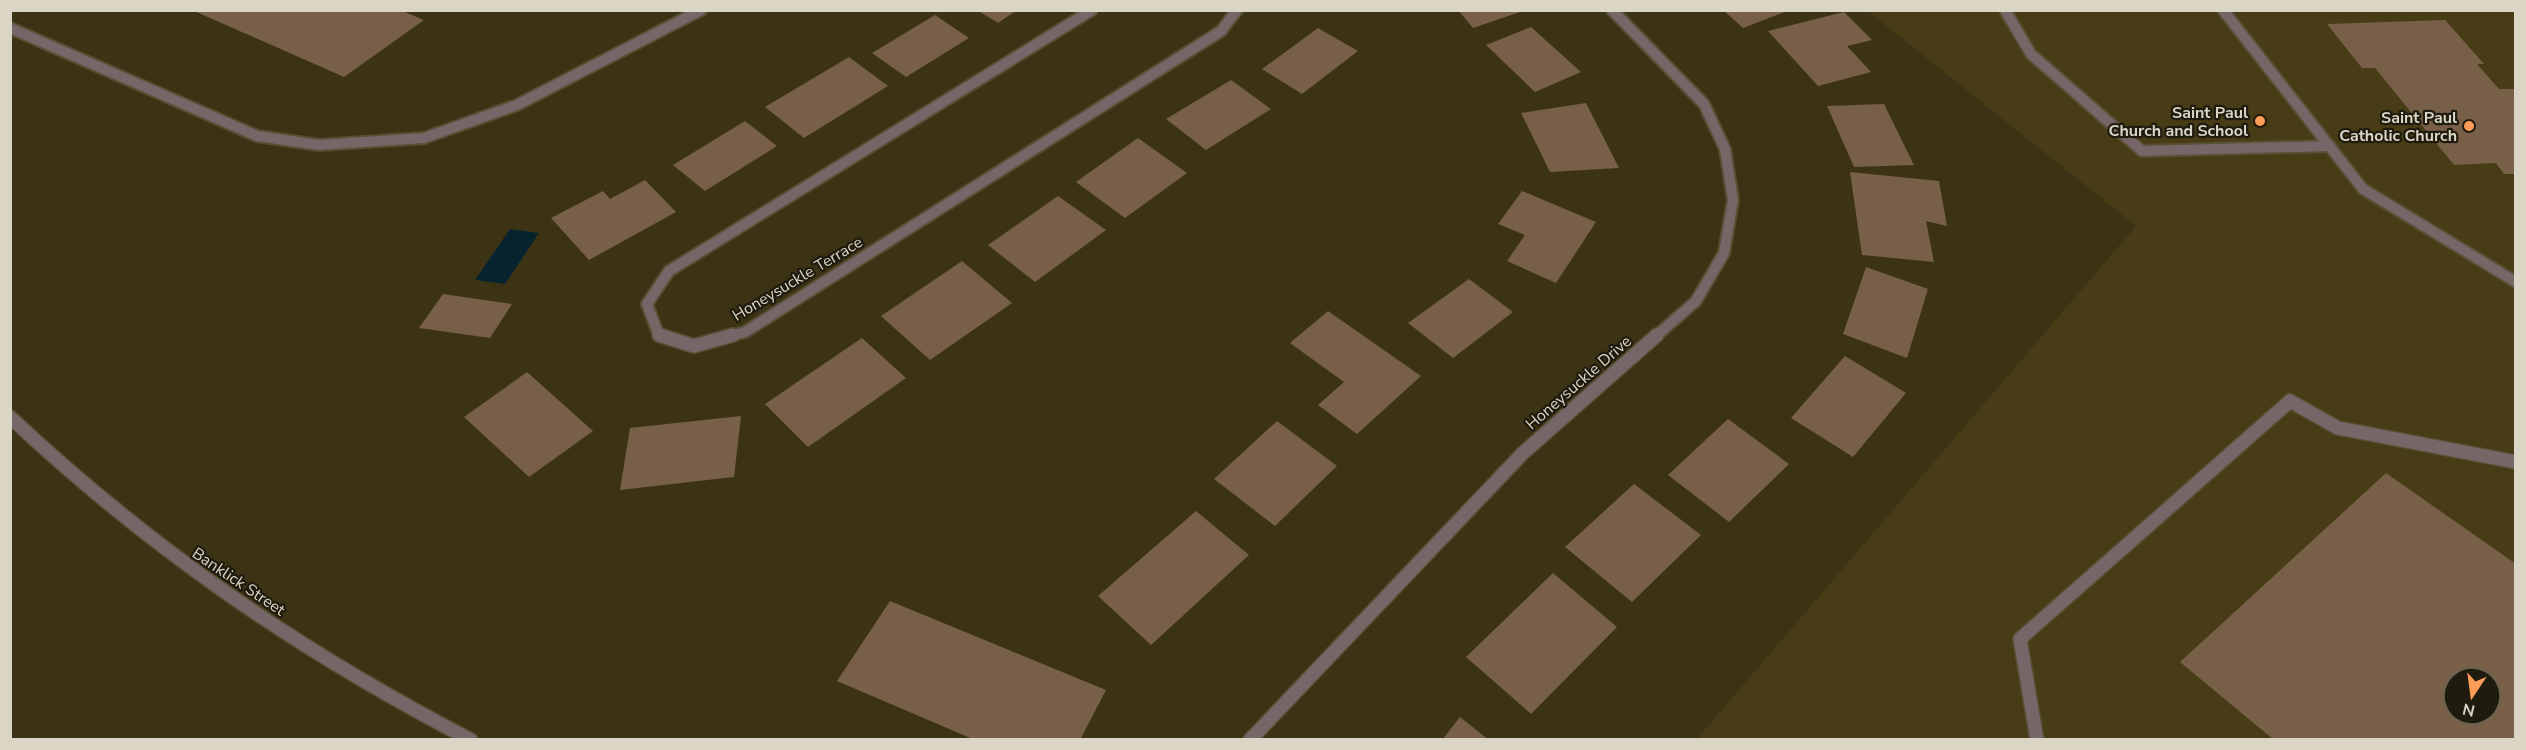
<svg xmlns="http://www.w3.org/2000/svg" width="2526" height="750" font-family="'Nunito Sans',sans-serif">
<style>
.built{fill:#473c16;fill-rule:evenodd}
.water{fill:#07242e}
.building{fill:#775f48;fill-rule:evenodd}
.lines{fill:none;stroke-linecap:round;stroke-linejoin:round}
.lane-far1-casing{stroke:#585034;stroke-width:14}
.lane-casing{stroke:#585034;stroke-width:16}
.street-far1-casing{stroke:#585034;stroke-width:14}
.street-casing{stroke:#585034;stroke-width:16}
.lane-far1{stroke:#766667;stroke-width:10}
.lane{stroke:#766667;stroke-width:13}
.street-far1{stroke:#766667;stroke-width:10}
.street{stroke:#766667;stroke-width:13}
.poi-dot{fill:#fd9c56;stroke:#1f1b0e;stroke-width:2}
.labels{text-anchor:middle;stroke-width:4.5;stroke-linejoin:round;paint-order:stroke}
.poi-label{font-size:16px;font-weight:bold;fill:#dad5c4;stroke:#1f1b0e;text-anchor:end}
.street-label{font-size:16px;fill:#dad5c4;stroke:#1f1b0e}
</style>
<rect width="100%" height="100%" fill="#3c3315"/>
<path class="built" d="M 1868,11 L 2515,11 L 2515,739 L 1696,740 L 2136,226 ZM 2454,678 L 2490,678 L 2490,714 L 2454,714 Z"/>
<polygon class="water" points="510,229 539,233 505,284 475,280"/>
<g class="building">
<polygon points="192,10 400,10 424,20 344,77"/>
<polygon points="977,10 1017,10 998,23"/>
<polygon points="1458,10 1523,10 1523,11 1473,28"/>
<polygon points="1723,10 1787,10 1787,11 1743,28"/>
<polygon points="1844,12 1872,40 1847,46 1871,72 1818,86 1768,31"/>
<polygon points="935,15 969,38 906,77 872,53"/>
<polygon points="2445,20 2484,64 2477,64 2499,89 2516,89 2516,174 2504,174 2496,163 2454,165 2375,68 2362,68 2327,24"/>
<polygon points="1531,27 1581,72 1535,92 1486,45"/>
<polygon points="1318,28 1358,51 1302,94 1262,69"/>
<polygon points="849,57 888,86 804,138 765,107"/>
<polygon points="1231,80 1271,109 1206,150 1166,119"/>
<polygon points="1586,103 1619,168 1550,172 1521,113"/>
<polygon points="1884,104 1914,165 1854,167 1827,106"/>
<polygon points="745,121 777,146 705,191 673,165"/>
<polygon points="1138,138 1187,173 1125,218 1076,182"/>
<polygon points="1850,172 1939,181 1947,226 1926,221 1934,262 1862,255"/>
<polygon points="645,180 676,212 589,260 551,218 603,191 610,199"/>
<polygon points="1522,191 1596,222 1556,283 1507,261 1525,235 1498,224"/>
<polygon points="1058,196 1106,230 1035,282 988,245"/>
<polygon points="962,261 1012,303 930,360 881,316"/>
<polygon points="1866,267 1928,289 1907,358 1843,334"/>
<polygon points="1469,279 1513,312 1453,358 1408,323"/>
<polygon points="443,294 512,304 490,338 419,328"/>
<polygon points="1328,311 1421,376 1357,434 1318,405 1344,382 1290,343"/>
<polygon points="862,338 906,378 808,447 765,404"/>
<polygon points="1845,356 1906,393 1853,457 1791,418"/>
<polygon points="527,372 593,431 529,477 464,417"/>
<polygon points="741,416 734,477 620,490 630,428"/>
<polygon points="1728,419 1789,464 1729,522 1668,475"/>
<polygon points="1277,421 1337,466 1275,526 1214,479"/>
<path d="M 2386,473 L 2516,564 L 2516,740 L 2274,740 L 2180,662 ZM 2454,678 L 2490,678 L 2490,714 L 2454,714 Z"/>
<polygon points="1634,484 1701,535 1632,602 1565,547"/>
<polygon points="1196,511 1249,555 1151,645 1098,596"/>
<polygon points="1553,573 1617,627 1531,714 1466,657"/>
<polygon points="890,601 1106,690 1080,740 975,740 837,681"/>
<polygon points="1460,717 1489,740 1442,740"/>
</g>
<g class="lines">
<defs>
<g id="lane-far1">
<polyline points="2005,10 2031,54 2142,151 2330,146"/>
<polyline points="2223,10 2363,189 2516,282"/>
<polyline points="10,28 257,136 319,145 424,138 517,105 701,10"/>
</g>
<polyline id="lane" points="2037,740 2020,639 2290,401 2338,428 2516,462"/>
<g id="street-far1">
<polyline points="1612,10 1704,104 1725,149 1733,200 1724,253 1696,301 1655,337"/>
<polyline points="662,337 659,336 647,304 669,271 1092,10"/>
<polyline points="727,337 745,332 1221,31 1237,10"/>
</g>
<g id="street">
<polyline points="659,335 694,346 733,335"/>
<path d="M 10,417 C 152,550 298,650 471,740"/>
<polyline points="1250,740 1523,453 1657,335"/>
</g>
</defs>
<use href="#lane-far1" class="lane-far1-casing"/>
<use href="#lane" class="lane-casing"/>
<use href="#street-far1" class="street-far1-casing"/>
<use href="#street" class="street-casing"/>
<use href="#lane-far1" class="lane-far1"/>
<use href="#lane" class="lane"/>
<use href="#street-far1" class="street-far1"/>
<use href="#street" class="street"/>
</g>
<g class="poi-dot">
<circle cx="2260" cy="121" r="6"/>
<circle cx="2469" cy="126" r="6"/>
</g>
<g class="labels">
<g class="poi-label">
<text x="2248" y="118">Saint Paul<tspan x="2248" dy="18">Church and School</tspan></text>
<text x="2457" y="123">Saint Paul<tspan x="2457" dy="18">Catholic Church</tspan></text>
</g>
<g class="street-label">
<text transform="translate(797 278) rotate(-31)" y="6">Honeysuckle Terrace</text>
<text transform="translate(1578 382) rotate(-41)" y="6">Honeysuckle Drive</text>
<text transform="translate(239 581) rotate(34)" y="6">Banklick Street</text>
</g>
</g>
<rect width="2526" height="750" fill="none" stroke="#dad5c4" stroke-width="24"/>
<g transform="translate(2472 696) rotate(193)"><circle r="28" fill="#1f1b0e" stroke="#6a6557" stroke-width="1.5"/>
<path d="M0-4.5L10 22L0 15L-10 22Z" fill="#fd9c56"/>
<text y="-9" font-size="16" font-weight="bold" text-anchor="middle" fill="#dad5c4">N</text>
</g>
</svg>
